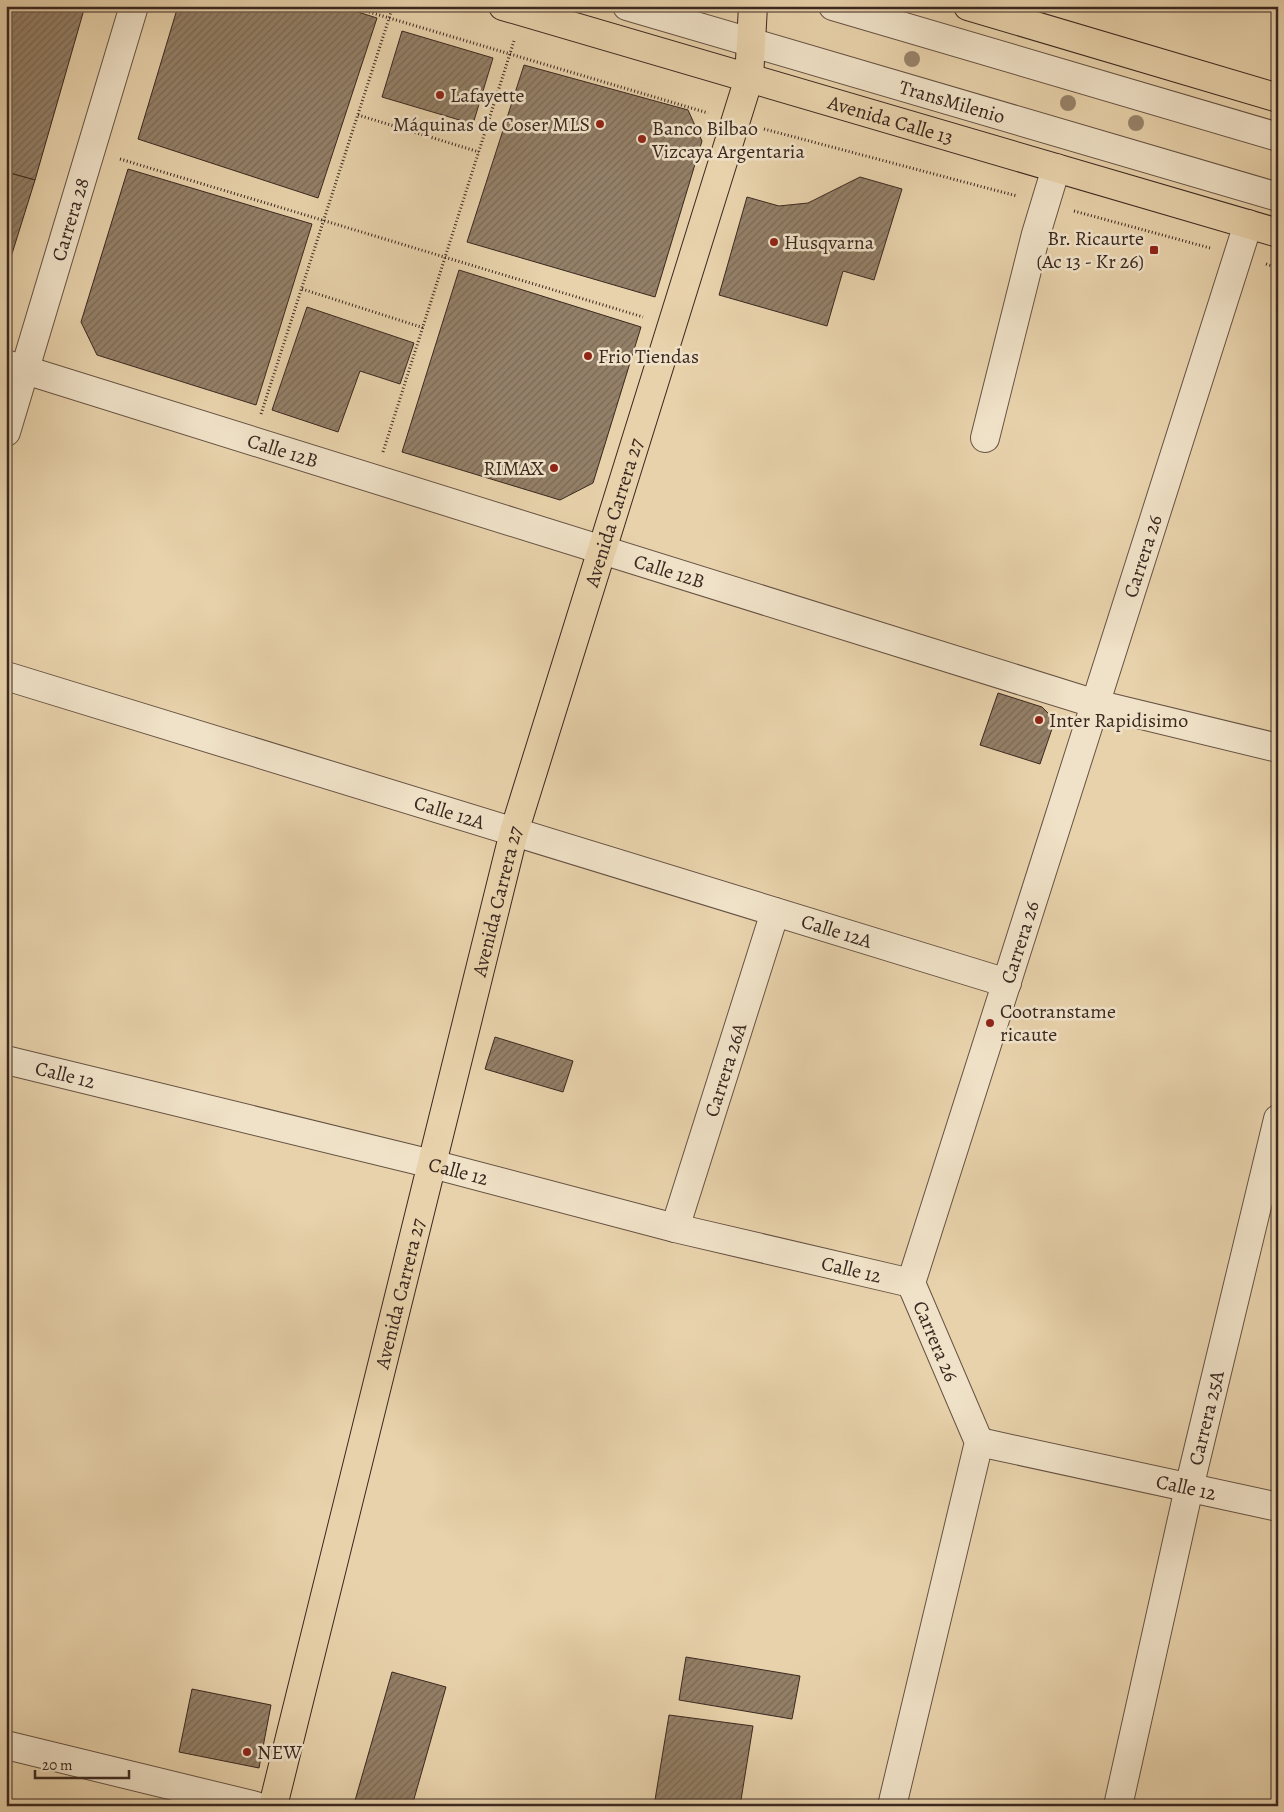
<svg xmlns="http://www.w3.org/2000/svg" width="1284" height="1812" font-family="Alegreya,serif">
<style>
.building{fill:url(#building-hatch);stroke:#3a2820}
.lines{fill:none;stroke-linecap:round;stroke-linejoin:round}
.minor-casing{stroke:#665243;stroke-width:30}
.major-casing{stroke:#3a2820;stroke-width:30}
.path{stroke:#3a2820;stroke-width:3;stroke-dasharray:1 2.5;stroke-linecap:butt}
.minor{stroke:#f0e2c8;stroke-width:28}
.major{stroke:#e8d2ab;stroke-width:28}
.tree{fill:#98846b}
.poi-dot{fill:#8f2418;stroke:#f0e2c8;stroke-width:2}
.labels{text-anchor:middle;stroke-width:5;stroke-linejoin:round;paint-order:stroke}
.poi-label{font-size:20px;fill:#3a2820;stroke:#f0e2c8;text-anchor:start}
.street-label{font-size:20px;fill:#3a2820;stroke:#f0e2c8}
</style>
<defs>
<pattern id="building-hatch" width="6" height="6" patternUnits="userSpaceOnUse" patternTransform="scale(1.25)"><rect width="6" height="6" fill="#948068"/><path d="M-1 1l2-2M0 6l6-6M5 7l2-2" fill="none" stroke="#7a6955"/></pattern>
</defs>
<rect width="100%" height="100%" fill="#e8d2ab"/>
<filter id="stains"><feTurbulence type="fractalNoise" baseFrequency=".004" numOctaves="4"/><feColorMatrix values="0 0 0 0 .2 0 0 0 0 .09 0 0 0 0 .02 0 0 0 .5 -.17"/></filter>
<radialGradient id="worn" r=".72"><stop offset=".6" stop-color="#630" stop-opacity="0"/><stop offset="1" stop-color="#630" stop-opacity=".3"/></radialGradient>
<g class="building">
<polygon points="6,6 85,6 35,180 6,172"/>
<polygon points="178,6 339,6 377,18 318,198 138,139"/>
<polygon points="402,31 493,58 473,124 382,97"/>
<polygon points="524,65 688,110 702,141 655,297 467,242"/>
<polygon points="128,169 312,224 256,405 97,355 81,322"/>
<polygon points="6,172 35,180 6,273"/>
<polygon points="860,177 902,189 874,280 843,271 827,326 719,295 747,197 779,206 808,203"/>
<polygon points="459,270 641,327 593,483 560,500 402,452"/>
<polygon points="307,307 414,343 400,384 360,371 338,432 272,410"/>
<polygon points="998,693 1042,707 1055,720 1040,764 980,745"/>
<polygon points="495,1037 573,1061 563,1092 485,1069"/>
<polygon points="686,1657 800,1676 792,1719 679,1700"/>
<polygon points="392,1672 446,1687 412,1806 361,1806 354,1804"/>
<polygon points="192,1689 271,1705 259,1768 179,1752"/>
<polygon points="669,1715 753,1726 740,1806 654,1806"/>
</g>
<g class="lines">
<defs>
<g id="minor">
<path id="s1" d="M 627,6 L 1278,197"/>
<polyline points="833,6 1278,137"/>
<path id="s2" d="M 6,364 L 1096,704 L 1278,748"/>
<path id="s3" d="M 6,432 L 134,6"/>
<polyline points="985,438 1036,234 1056,168"/>
<path id="s4" d="M 6,676 L 1007,983"/>
<path id="s5" d="M 6,1060 L 432,1164 L 675,1228 L 911,1283"/>
<path id="s6" d="M 675,1228 L 775,912"/>
<path id="s7" d="M 979,1442 L 1278,1507"/>
<polyline points="6,1745 256,1806"/>
<path id="s8" d="M 892,1806 L 979,1442 L 911,1283 L 1248,224"/>
<path id="s9" d="M 1118,1806 L 1189,1488 L 1278,1119"/>
</g>
<g id="major">
<path id="s10" d="M 503,6 L 1278,233"/>
<polyline points="968,6 1278,98"/>
<path id="s11" d="M 273,1806 L 514,832 L 749,78 L 753,6"/>
</g>
</defs>
<use href="#minor" class="minor-casing"/>
<use href="#major" class="major-casing"/>
<g class="path">
<polyline points="349,6 708,113"/>
<polyline points="358,115 479,152"/>
<polyline points="764,129 1017,196"/>
<polyline points="120,159 643,317"/>
<polyline points="1074,211 1210,248"/>
<polyline points="1266,264 1278,268"/>
<polyline points="302,289 424,328"/>
<polyline points="261,414 393,6"/>
<polyline points="383,452 514,41"/>
</g>
<use href="#minor" class="minor"/>
<use href="#major" class="major"/>
</g>
<g class="tree">
<circle cx="912" cy="59" r="8"/>
<circle cx="1068" cy="103" r="8"/>
<circle cx="1136" cy="123" r="8"/>
</g>
<g class="poi-dot">
<circle cx="440" cy="95" r="5"/>
<circle cx="600" cy="124" r="5"/>
<circle cx="642" cy="139" r="5"/>
<circle cx="774" cy="242" r="5"/>
<rect x="1149" y="245" width="10" height="10" rx="2.5"/>
<circle cx="588" cy="356" r="5"/>
<circle cx="554" cy="468" r="5"/>
<circle cx="1039" cy="720" r="5"/>
<circle cx="990" cy="1023" r="5"/>
<circle cx="247" cy="1752" r="5"/>
</g>
<g class="labels">
<g class="poi-label">
<text x="450" y="102">Lafayette</text>
<text x="590" y="131" text-anchor="end">Máquinas de Coser MLS</text>
<text x="652" y="135">Banco Bilbao<tspan x="652" dy="23">Vizcaya Argentaria</tspan></text>
<text x="1144" y="245" text-anchor="end">Br. Ricaurte<tspan x="1144" dy="23">(Ac 13 - Kr 26)</tspan></text>
<text x="784" y="249">Husqvarna</text>
<text x="598" y="363">Frio Tiendas</text>
<text x="544" y="475" text-anchor="end">RIMAX</text>
<text x="1049" y="727">Inter Rapidisimo</text>
<text x="1000" y="1018">Cootranstame<tspan x="1000" dy="23">ricaute</tspan></text>
<text x="257" y="1759">NEW</text>
</g>
<g class="street-label">
<text dy="7" stroke="none"><textPath href="#s1" startOffset="339">TransMilenio</textPath></text>
<text dy="7" stroke="none"><textPath href="#s10" startOffset="404">Avenida Calle 13</textPath></text>
<text dy="7" stroke="none"><textPath href="#s3" startOffset="222">Carrera 28</textPath></text>
<text dy="7" stroke="none"><textPath href="#s2" startOffset="290">Calle 12B</textPath></text>
<text dy="7" stroke="none"><textPath href="#s11" startOffset="1338">Avenida Carrera 27</textPath></text>
<text dy="7" stroke="none"><textPath href="#s8" startOffset="1310">Carrera 26</textPath></text>
<text dy="7" stroke="none"><textPath href="#s2" startOffset="695">Calle 12B</textPath></text>
<text dy="7" stroke="none"><textPath href="#s4" startOffset="464">Calle 12A</textPath></text>
<text dy="7" stroke="none"><textPath href="#s11" startOffset="932">Avenida Carrera 27</textPath></text>
<text dy="7" stroke="none"><textPath href="#s4" startOffset="869">Calle 12A</textPath></text>
<text dy="7" stroke="none"><textPath href="#s8" startOffset="905">Carrera 26</textPath></text>
<text dy="7" stroke="none"><textPath href="#s6" startOffset="166">Carrera 26A</textPath></text>
<text dy="7" stroke="none"><textPath href="#s5" startOffset="61">Calle 12</textPath></text>
<text dy="7" stroke="none"><textPath href="#s5" startOffset="466">Calle 12</textPath></text>
<text dy="7" stroke="none"><textPath href="#s5" startOffset="871">Calle 12</textPath></text>
<text dy="7" stroke="none"><textPath href="#s11" startOffset="528">Avenida Carrera 27</textPath></text>
<text transform="translate(936 1341) rotate(67)" y="7">Carrera 26</text>
<text dy="7" stroke="none"><textPath href="#s9" startOffset="398">Carrera 25A</textPath></text>
<text dy="7" stroke="none"><textPath href="#s7" startOffset="212">Calle 12</textPath></text>
</g>
</g>
<rect width="1284" height="1812" fill="none" stroke="#e8d2ab" stroke-width="25"/>
<rect x="8" y="8" width="1269" height="1797" fill="none" stroke="#3a2820" stroke-width="2.5"/>
<rect x="12" y="12" width="1259" height="1787" fill="none" stroke="#3a2820"/>
<path d="M35 1770v8h94v-8" fill="none" stroke="#3a2820" stroke-width="2.5"/>
<text x="42" y="1770" font-size="15" fill="#3a2820" stroke="#f0e2c8" stroke-width="4" paint-order="stroke">20 m</text>
<rect width="100%" height="100%" filter="url(#stains)"/>
<rect width="100%" height="100%" fill="url(#worn)"/>
</svg>
